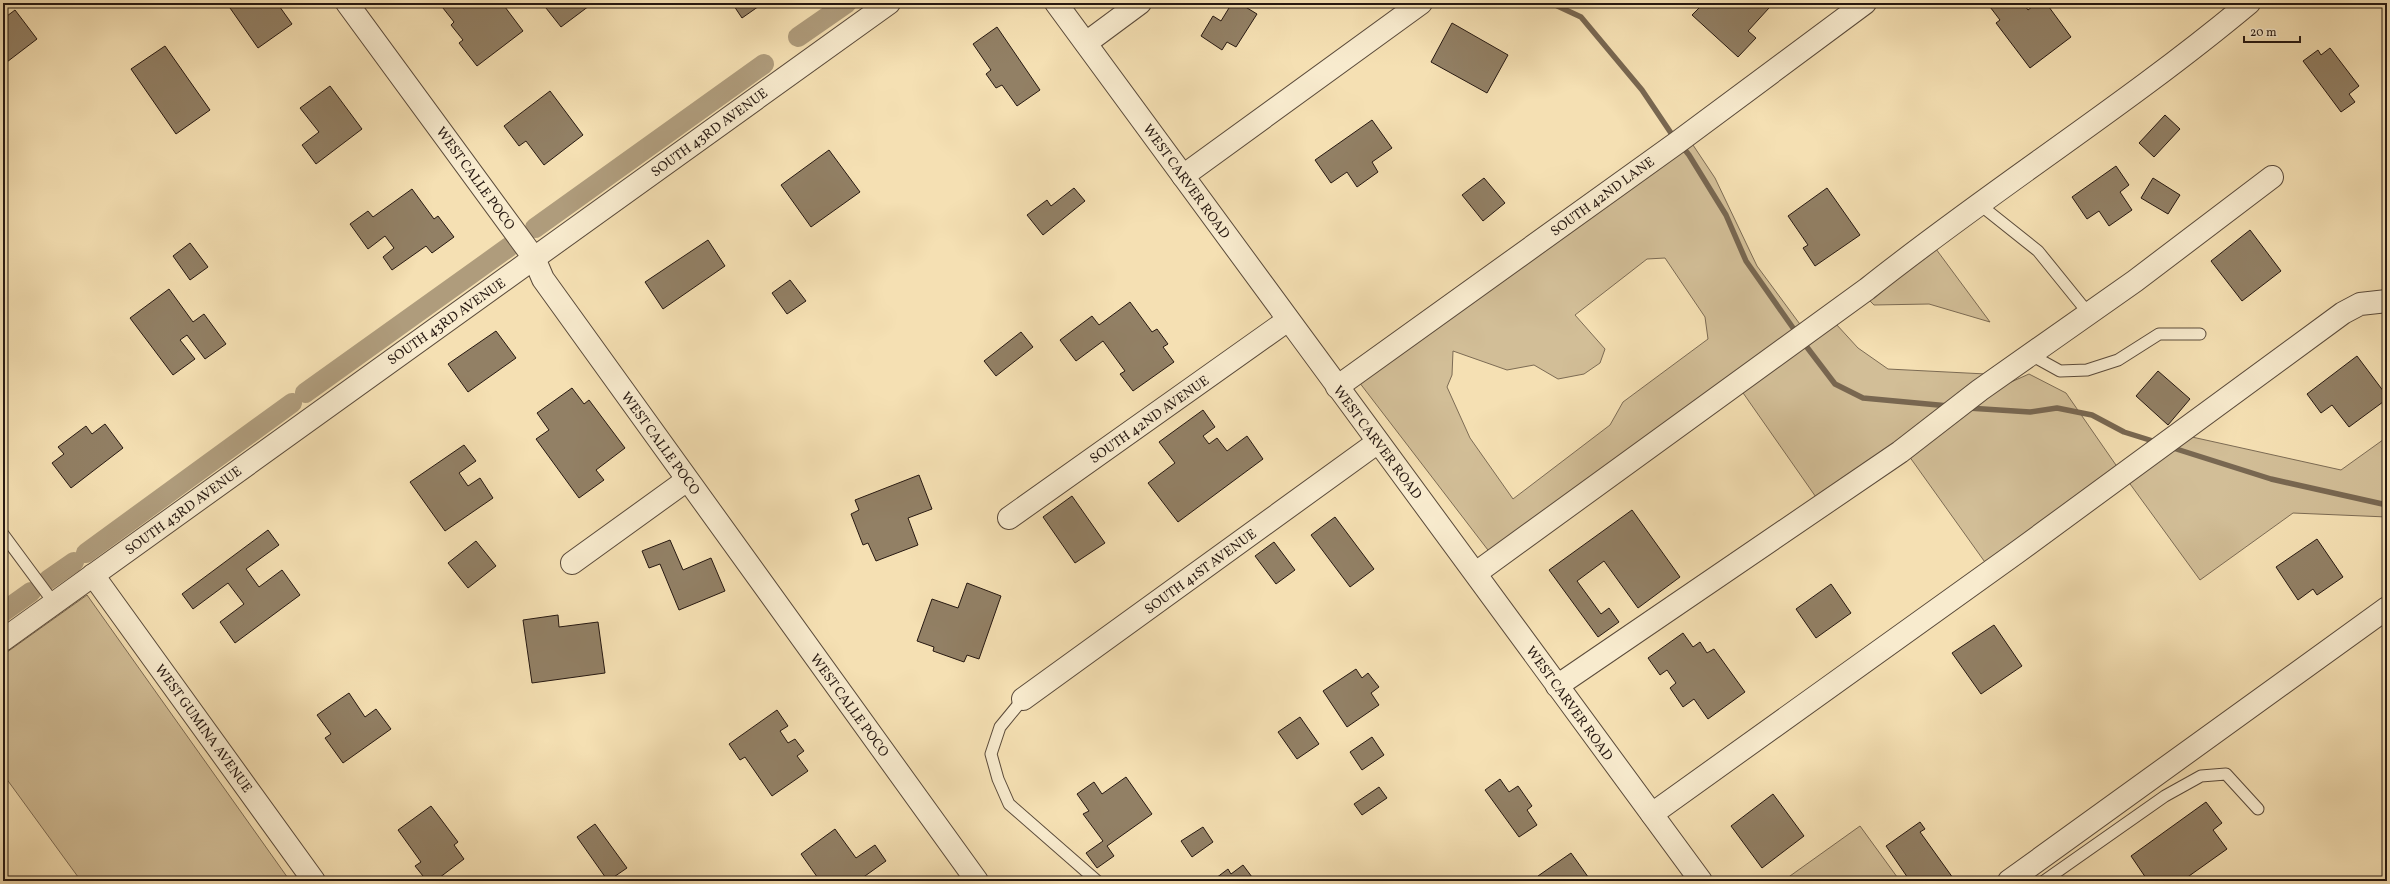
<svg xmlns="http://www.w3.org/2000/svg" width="2390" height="884" font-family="Vollkorn,serif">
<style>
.green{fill:#d2be97;stroke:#7c6b54;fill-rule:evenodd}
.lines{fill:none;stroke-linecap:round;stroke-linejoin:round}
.stream{stroke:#786751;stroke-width:5.5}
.canal{stroke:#af9c7c;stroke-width:20}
.building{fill:#928065;stroke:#261811}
.lane-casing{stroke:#5a4a3a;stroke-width:13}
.street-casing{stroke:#5a4a3a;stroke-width:24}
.lane{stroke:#f8ebce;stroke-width:11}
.street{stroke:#f8ebce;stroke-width:22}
.labels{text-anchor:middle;stroke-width:3;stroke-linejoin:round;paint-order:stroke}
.street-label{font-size:14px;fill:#261811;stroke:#f8ebce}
</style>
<rect width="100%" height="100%" fill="#f5e0b3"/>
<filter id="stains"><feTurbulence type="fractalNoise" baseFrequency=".005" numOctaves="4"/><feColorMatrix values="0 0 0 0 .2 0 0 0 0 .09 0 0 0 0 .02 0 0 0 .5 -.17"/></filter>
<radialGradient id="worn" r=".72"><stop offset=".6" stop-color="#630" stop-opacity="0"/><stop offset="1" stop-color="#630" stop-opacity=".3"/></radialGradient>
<g class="green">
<path d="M 1691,142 L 1715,178 L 1757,266 L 1802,327 L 1491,554 L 1359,382 ZM 1665,258 L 1705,317 L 1708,339 L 1623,402 L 1610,425 L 1513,499 L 1470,438 L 1447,387 L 1452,375 L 1453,351 L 1507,370 L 1534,365 L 1558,379 L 1584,374 L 1600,363 L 1605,349 L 1575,315 L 1647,259 Z"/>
<polygon points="1933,245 1990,322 1929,304 1874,305 1866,297"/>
<polygon points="1836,324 1858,348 1888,369 1986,374 1818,500 1741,390"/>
<polygon points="2029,374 2066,393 2118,468 1987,565 1909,456 1982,395"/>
<polygon points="2183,435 2341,470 2387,437 2387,517 2293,513 2200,580 2125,477"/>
<polygon points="87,595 290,881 81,881 3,774 3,655"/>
<polygon points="1860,826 1900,881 1783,881"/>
</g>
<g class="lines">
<g class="stream">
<polyline points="1551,3 1581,17 1642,90 1675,139"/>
<polyline points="1681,145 1689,155 1726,215 1746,261 1798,335"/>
<polyline points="1803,342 1835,384 1863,398 1949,406"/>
<polyline points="1968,408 2030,412 2057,408 2092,415 2124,432 2156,442"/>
<polyline points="2170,447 2271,479 2387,505"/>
</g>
<g class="canal">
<polyline points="798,37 847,3"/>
<polyline points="535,228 764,64"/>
<polyline points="305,393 509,247"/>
<polyline points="86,553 292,403"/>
<polyline points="48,580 74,562"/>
<polyline points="3,612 31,592"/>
</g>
</g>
<g class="building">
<polygon points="237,3 277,3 292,24 258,48 230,8"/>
<polygon points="439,3 502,3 523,31 477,66 459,43 463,40 451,25 454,22"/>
<polygon points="542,3 593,3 561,27"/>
<polygon points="732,3 761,3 762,4 742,18"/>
<polygon points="1232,3 1239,3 1257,14 1236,47 1227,42 1222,50 1201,36 1213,16 1221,21"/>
<polygon points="1704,3 1763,3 1769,8 1748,31 1756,38 1738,57 1692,15"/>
<polygon points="1987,3 2023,3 2028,10 2037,3 2046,3 2071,37 2030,68 1996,23 2000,20"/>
<polygon points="15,10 37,39 3,65 3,19"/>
<polygon points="1452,23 1508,55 1487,93 1431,62"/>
<polygon points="997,27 1040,90 1017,106 1002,85 996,88 986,74 991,70 973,44"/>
<polygon points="165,46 210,110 176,134 131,69"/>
<polygon points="2330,48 2359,86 2349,94 2355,102 2341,112 2303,61 2318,50 2321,55"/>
<polygon points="330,86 362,129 316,164 302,145 319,132 300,108"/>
<polygon points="550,91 583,135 544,165 526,141 519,146 504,126"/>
<polygon points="2165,115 2180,129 2154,157 2139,143"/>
<polygon points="1372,120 1392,148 1372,162 1378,172 1357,187 1347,172 1331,183 1315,160"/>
<polygon points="829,150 860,192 811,227 781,185"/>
<polygon points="2116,166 2129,185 2120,192 2132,210 2109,226 2099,211 2087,219 2072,197"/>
<polygon points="1484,178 1505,203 1483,221 1462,195"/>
<polygon points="2153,178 2180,195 2168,214 2141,198"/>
<polygon points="1074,188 1085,201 1043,235 1027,215 1047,200 1051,206"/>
<polygon points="1827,188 1860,235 1815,266 1803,248 1808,245 1788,216"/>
<polygon points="412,189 434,219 438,216 454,237 432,253 426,246 392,270 383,257 394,248 385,236 368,249 350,224 368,211 373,217"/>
<polygon points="2250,230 2281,271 2242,301 2211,261"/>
<polygon points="708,240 725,266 663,309 645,282"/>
<polygon points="190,243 208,267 190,280 173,256"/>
<polygon points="790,280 806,301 787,314 772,293"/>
<polygon points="169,289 193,322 204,314 226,344 205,359 187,335 180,340 195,359 173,375 130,318"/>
<polygon points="1130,302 1152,332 1157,329 1168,344 1163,347 1174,362 1133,391 1120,374 1125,371 1103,341 1076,361 1060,340 1092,316 1099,325"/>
<polygon points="496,331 516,358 468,392 448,364"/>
<polygon points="1021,332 1033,347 996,376 984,361"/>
<polygon points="2357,356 2387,396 2387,399 2349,427 2332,405 2321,413 2307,394"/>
<polygon points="2158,371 2190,399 2168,425 2136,396"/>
<polygon points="572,388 584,404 589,400 625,448 596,470 604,480 579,498 536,439 549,430 537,413"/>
<polygon points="1203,410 1215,427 1203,436 1209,444 1217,438 1227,451 1247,436 1263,459 1178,522 1148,483 1175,463 1159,442"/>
<polygon points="105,424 123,448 71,488 52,463 64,454 58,447 86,426 92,434"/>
<polygon points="464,445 476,461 459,473 468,486 480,478 493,498 445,531 410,482"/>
<polygon points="919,475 932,509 908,518 918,545 876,561 868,543 863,545 851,514 859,510 855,500"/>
<polygon points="1072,496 1105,543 1075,563 1043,517"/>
<polygon points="1632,510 1680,577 1638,608 1604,561 1577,581 1601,614 1609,608 1619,622 1598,637 1549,570"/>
<polygon points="1335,517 1374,569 1350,587 1311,535"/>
<polygon points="268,530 279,545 246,569 259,587 282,570 300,595 235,643 220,622 244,604 228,583 193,609 182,594"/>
<polygon points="2317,539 2343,577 2317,595 2313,589 2298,600 2276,567"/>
<polygon points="670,540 683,570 711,558 725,591 679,610 660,564 649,568 642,551"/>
<polygon points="476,541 496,566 468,588 448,563"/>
<polygon points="1274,542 1295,570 1276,584 1255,556"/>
<polygon points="967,583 1001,596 979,659 967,655 964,662 933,651 934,647 917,641 932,599 958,608"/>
<polygon points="1831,584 1851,613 1816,638 1796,609"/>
<polygon points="558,615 559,627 598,622 605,673 532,683 523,620"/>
<polygon points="1994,625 2022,666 1981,694 1952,653"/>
<polygon points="1683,633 1693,647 1700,642 1707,653 1714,649 1745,692 1708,719 1694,699 1683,707 1670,688 1676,683 1667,670 1660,675 1648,658"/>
<polygon points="1356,669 1362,678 1368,673 1379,687 1371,693 1379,705 1347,727 1323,691"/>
<polygon points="349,693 365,717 376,709 391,729 343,763 325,738 331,734 317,715"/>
<polygon points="777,710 788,726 780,731 788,743 795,739 804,751 797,756 808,771 772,796 745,757 740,760 729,744"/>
<polygon points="1300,717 1319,744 1297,759 1278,732"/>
<polygon points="1372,737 1384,755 1362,770 1350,752"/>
<polygon points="1126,777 1152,814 1107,846 1114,856 1097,868 1086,853 1103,841 1083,814 1089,811 1077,794 1094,782 1102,794"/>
<polygon points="1500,779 1509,792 1518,786 1532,806 1527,810 1537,825 1519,837 1485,790"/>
<polygon points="1379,787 1387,798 1362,815 1354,804"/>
<polygon points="1773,794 1804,836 1762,868 1731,826"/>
<polygon points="2206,802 2222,823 2213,830 2227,849 2182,881 2148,881 2131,856"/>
<polygon points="431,806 458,842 454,845 464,859 435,881 427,881 415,866 421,862 398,830"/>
<polygon points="1920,822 1925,829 1920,832 1953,878 1949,881 1910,881 1886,846"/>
<polygon points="595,824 627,868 608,881 577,837"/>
<polygon points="1203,827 1213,842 1192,857 1181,841"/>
<polygon points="835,829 856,858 875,845 886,861 858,881 820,881 801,854"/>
<polygon points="1571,853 1591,881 1541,881 1538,876"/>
<polygon points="1243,865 1255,881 1212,881 1228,869 1231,874"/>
</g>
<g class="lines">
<defs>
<g id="lane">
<polyline points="1979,204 2038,251 2089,314"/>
<polyline points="2031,355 2060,371 2087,370 2118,360 2159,334 2200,334"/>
<polyline points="3,534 54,603"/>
<polyline points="1023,699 1000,727 991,754 998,779 1009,804 1097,881"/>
<polyline points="2044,881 2165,796 2201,776 2226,774 2258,809"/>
</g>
<g id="street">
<polyline points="347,3 534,258 543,279 977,881"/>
<polyline points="1056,3 1701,881"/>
<polyline points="1086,43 1140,3"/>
<polyline points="1183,176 1421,3"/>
<polyline points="1337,387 1678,142 1865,3"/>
<polyline points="1009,518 1288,320"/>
<polyline points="572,563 687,480"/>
<path d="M 1476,573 L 1867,289 C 1991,190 2127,105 2249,3"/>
<polyline points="93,575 314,881"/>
<polyline points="3,640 889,3"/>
<polyline points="1557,686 1900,452 1980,390 2135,281 2272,177"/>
<polyline points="1023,699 1378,442"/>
<polyline points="1652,814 2016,553 2343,313 2360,304 2387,301"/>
<polyline points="2009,881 2387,608"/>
</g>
</defs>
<use href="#lane" class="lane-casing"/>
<use href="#street" class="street-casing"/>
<use href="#lane" class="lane"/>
<use href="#street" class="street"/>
</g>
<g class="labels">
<g class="street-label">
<text transform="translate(709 132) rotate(-36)" y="5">SOUTH 43RD AVENUE</text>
<text transform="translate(476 178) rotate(54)" y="5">WEST CALLE POCO</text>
<text transform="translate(1187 181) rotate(54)" y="5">WEST CARVER ROAD</text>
<text transform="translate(1602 196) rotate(-36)" y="5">SOUTH 42ND LANE</text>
<text transform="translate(446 321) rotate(-35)" y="5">SOUTH 43RD AVENUE</text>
<text transform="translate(1149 419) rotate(-35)" y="5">SOUTH 42ND AVENUE</text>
<text transform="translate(1378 442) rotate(53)" y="5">WEST CARVER ROAD</text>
<text transform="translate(661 443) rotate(54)" y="5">WEST CALLE POCO</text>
<text transform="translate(183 510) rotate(-36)" y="5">SOUTH 43RD AVENUE</text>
<text transform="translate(1200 571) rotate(-36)" y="5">SOUTH 41ST AVENUE</text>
<text transform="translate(1570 703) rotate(54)" y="5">WEST CARVER ROAD</text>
<text transform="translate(850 705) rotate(54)" y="5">WEST CALLE POCO</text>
<text transform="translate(204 728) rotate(54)" y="5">WEST GUMINA AVENUE</text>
</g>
</g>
<rect width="2390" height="884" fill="none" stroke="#f5e0b3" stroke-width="16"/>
<rect x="4" y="4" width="2382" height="876" fill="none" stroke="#261811" stroke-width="2"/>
<rect x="8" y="8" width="2374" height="868" fill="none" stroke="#261811"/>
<path d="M2244 36v6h56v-6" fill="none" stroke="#261811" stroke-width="2"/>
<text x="2250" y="36" font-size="12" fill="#261811" stroke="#f8ebce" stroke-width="3" paint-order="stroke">20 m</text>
<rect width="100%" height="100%" filter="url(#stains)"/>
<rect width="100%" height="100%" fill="url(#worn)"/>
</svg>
